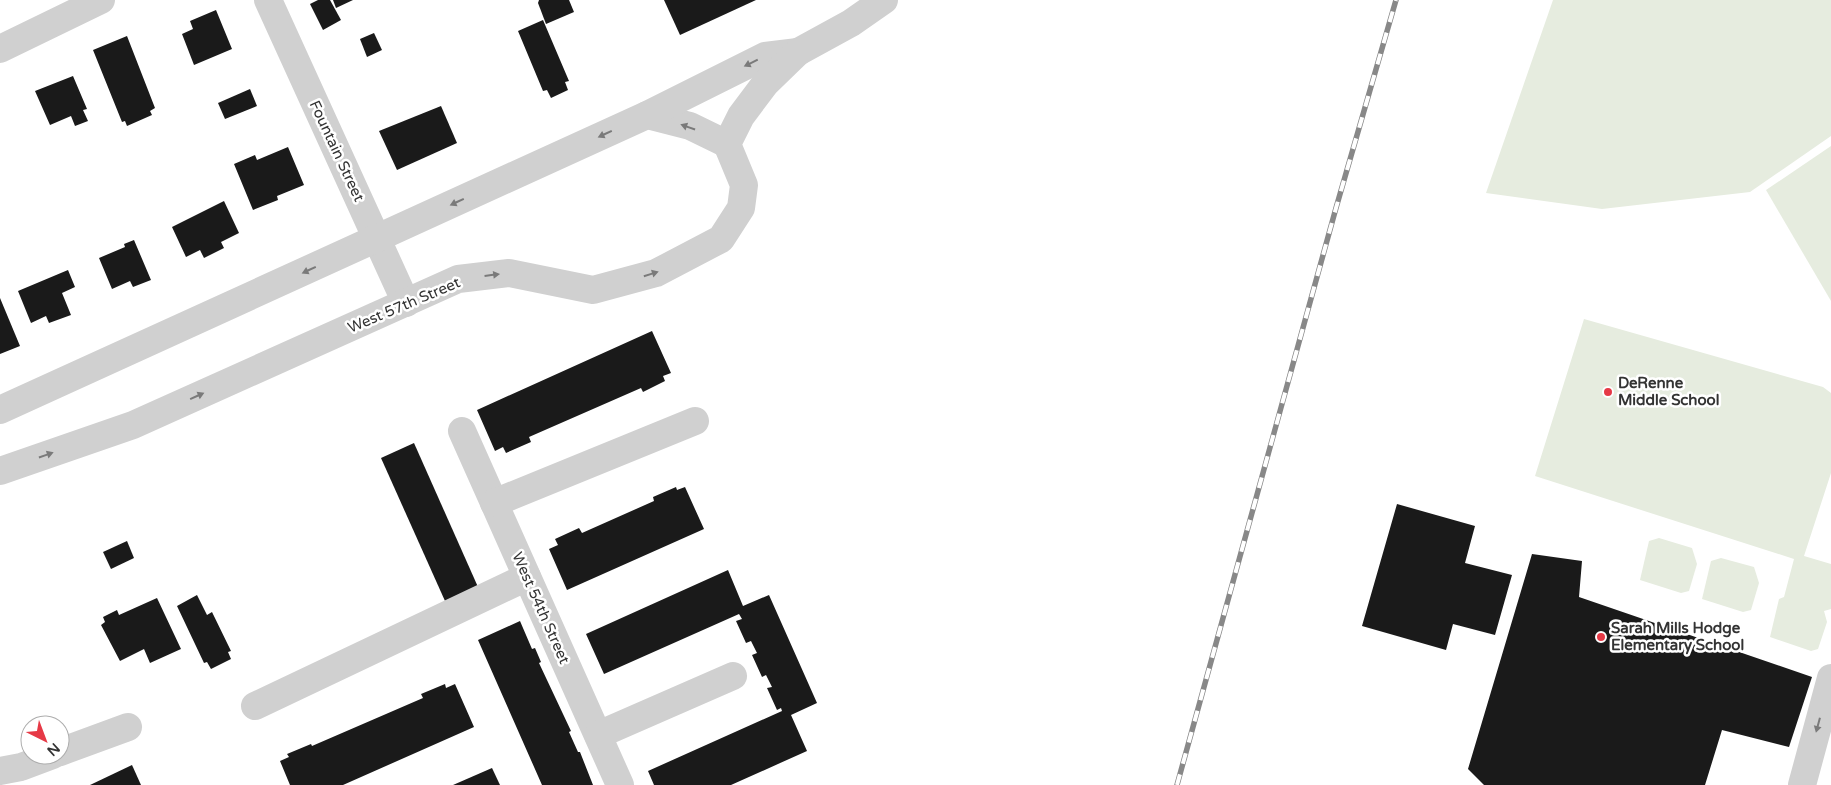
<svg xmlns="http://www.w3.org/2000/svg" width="1831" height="785" font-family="'Varela Round',sans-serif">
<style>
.green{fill:#e6ecdf}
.building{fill:#1a1a1a}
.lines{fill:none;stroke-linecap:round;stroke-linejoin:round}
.minor{stroke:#d0d0d0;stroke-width:28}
.rail-casing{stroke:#888;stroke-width:5.5}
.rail{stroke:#fff;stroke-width:4;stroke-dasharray:11;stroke-linecap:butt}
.oneway{fill:#7a7a7a}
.poi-dot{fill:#e63946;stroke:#fff;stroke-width:2}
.labels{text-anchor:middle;stroke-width:5;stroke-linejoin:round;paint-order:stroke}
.street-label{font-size:15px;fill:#333;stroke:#fff}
.poi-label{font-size:15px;font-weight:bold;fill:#333;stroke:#fff;text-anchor:start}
</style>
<rect width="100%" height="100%" fill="#fff"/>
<g class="green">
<polygon points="1553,0 1831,0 1831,136 1750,192 1602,209 1486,193"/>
<polygon points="1831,146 1831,301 1766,190"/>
<polygon points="1584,319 1823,387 1831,393 1831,473 1804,556 1831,564 1831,609 1824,611 1827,622 1818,649 1811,651 1770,637 1779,599 1784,597 1794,559 1535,476"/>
<polygon points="1659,538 1692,548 1697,564 1689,591 1681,593 1640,580 1649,541"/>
<polygon points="1721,558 1754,567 1759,583 1751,610 1743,612 1702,599 1711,561"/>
</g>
<g class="building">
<polygon points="318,0 330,0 341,20 323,30 310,4"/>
<polygon points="333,0 353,0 336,8"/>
<polygon points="539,0 569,0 574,12 546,24 538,3"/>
<polygon points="664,0 756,0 680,35"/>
<polygon points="216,10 232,49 194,65 182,34 193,29 190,21"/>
<polygon points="543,20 569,81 565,82 568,90 551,98 547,90 543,91 518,31"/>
<polygon points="374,33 382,50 367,57 360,39"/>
<polygon points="127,36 155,108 150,111 152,115 127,126 125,121 122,122 93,50"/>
<polygon points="73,76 87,109 83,110 88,121 75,126 71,116 50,125 35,91"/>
<polygon points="250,89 257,106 225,119 218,103"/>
<polygon points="441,106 457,143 397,170 379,131"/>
<polygon points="288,147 304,185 277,196 278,200 253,210 234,164 255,155 257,160"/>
<polygon points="224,201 239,233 221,242 224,248 204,258 200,250 186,257 172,227"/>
<polygon points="134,240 151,280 133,287 130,281 112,289 99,258 125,247 124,244"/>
<polygon points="68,270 75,287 62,293 71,315 49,323 46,316 31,323 18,291"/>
<polygon points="0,298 20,346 0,354"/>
<polygon points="652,331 671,373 663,376 665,381 643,392 641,388 529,437 531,442 506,453 503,447 495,451 477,410"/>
<polygon points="414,443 478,587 445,601 381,458"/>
<polygon points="676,487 677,490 685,487 704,529 567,590 549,549 558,545 555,539 579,528 582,533 654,501 653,497"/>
<polygon points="1397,504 1475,526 1465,563 1512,575 1495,635 1453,624 1446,650 1362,626"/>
<polygon points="127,541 134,558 111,569 103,552"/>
<polygon points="1532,554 1582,561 1579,597 1812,677 1789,747 1722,730 1705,785 1484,785 1468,769"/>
<polygon points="728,570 743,606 769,595 817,703 791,715 807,751 731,785 654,785 648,771 782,711 781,708 777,710 767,688 772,687 766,675 762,677 752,655 757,653 751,641 746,643 736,621 742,619 739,614 604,674 586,634"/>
<polygon points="197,595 207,615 212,612 231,651 228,652 231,659 211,669 207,662 204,663 177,606"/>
<polygon points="157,598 181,649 150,663 144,649 120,661 101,625 105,622 103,617 117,610 119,615"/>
<polygon points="520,621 532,649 535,648 541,662 539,663 571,731 569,732 578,752 580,752 593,785 542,785 478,640"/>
<polygon points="445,684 446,688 455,684 474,727 343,785 290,785 280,761 289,757 287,754 311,744 312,746 423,698 421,694"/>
<polygon points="132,765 141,785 90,785"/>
<polygon points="492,768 500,785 453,785"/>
</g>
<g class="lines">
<g class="minor">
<polyline points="268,0 406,303"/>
<polyline points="0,49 101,0"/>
<polyline points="647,115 690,126 727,144"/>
<polyline points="0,410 647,115 765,56 798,52"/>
<polyline points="462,431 620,785"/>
<polyline points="0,471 133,425 458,279 509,273 593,290 656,273 721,239 741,208 744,185 727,144 741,116 765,84 798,52 851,23 884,0"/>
<polyline points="494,503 695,421"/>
<polyline points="255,706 527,577"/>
<polyline points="598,735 733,676"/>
<polyline points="60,752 128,727"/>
<polyline points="0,771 21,767 53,755"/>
<polyline points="1802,785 1831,678"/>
</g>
<defs>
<polyline id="rail" points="1177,785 1336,208 1396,0"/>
</defs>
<use href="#rail" class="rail-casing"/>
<use href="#rail" class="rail"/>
</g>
<defs><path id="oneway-solid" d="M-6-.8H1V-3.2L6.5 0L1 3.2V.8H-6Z" transform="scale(1.25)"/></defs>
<g class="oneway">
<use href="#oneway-solid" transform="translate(751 63) rotate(154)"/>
<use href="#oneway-solid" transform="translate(688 127) rotate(-161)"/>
<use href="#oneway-solid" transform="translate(605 134) rotate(155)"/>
<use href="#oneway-solid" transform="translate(457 202) rotate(155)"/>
<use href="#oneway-solid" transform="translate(309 270) rotate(155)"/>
<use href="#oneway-solid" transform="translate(651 274) rotate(-17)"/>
<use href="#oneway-solid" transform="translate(492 275) rotate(-7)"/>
<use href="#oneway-solid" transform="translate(197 396) rotate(-24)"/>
<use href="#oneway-solid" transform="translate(46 455) rotate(-19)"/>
<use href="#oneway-solid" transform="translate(1818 725) rotate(105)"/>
</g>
<g class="poi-dot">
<circle cx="1608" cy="392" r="5"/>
<circle cx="1601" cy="637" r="5"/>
</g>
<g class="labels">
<g class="street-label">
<text transform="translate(337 151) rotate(65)" y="5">Fountain Street</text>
<text transform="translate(404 305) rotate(-23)" y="5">West 57th Street</text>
<text transform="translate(541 608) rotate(66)" y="5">West 54th Street</text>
</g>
<g class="poi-label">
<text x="1618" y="388">DeRenne<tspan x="1618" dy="17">Middle School</tspan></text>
<text x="1611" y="633">Sarah Mills Hodge<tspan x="1611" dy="17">Elementary School</tspan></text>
</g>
</g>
<g transform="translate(45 740) rotate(138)"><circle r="24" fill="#ffffff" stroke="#adadad"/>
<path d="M0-4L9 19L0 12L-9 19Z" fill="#e63946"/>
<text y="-8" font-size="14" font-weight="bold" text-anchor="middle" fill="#333333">N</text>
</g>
</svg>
